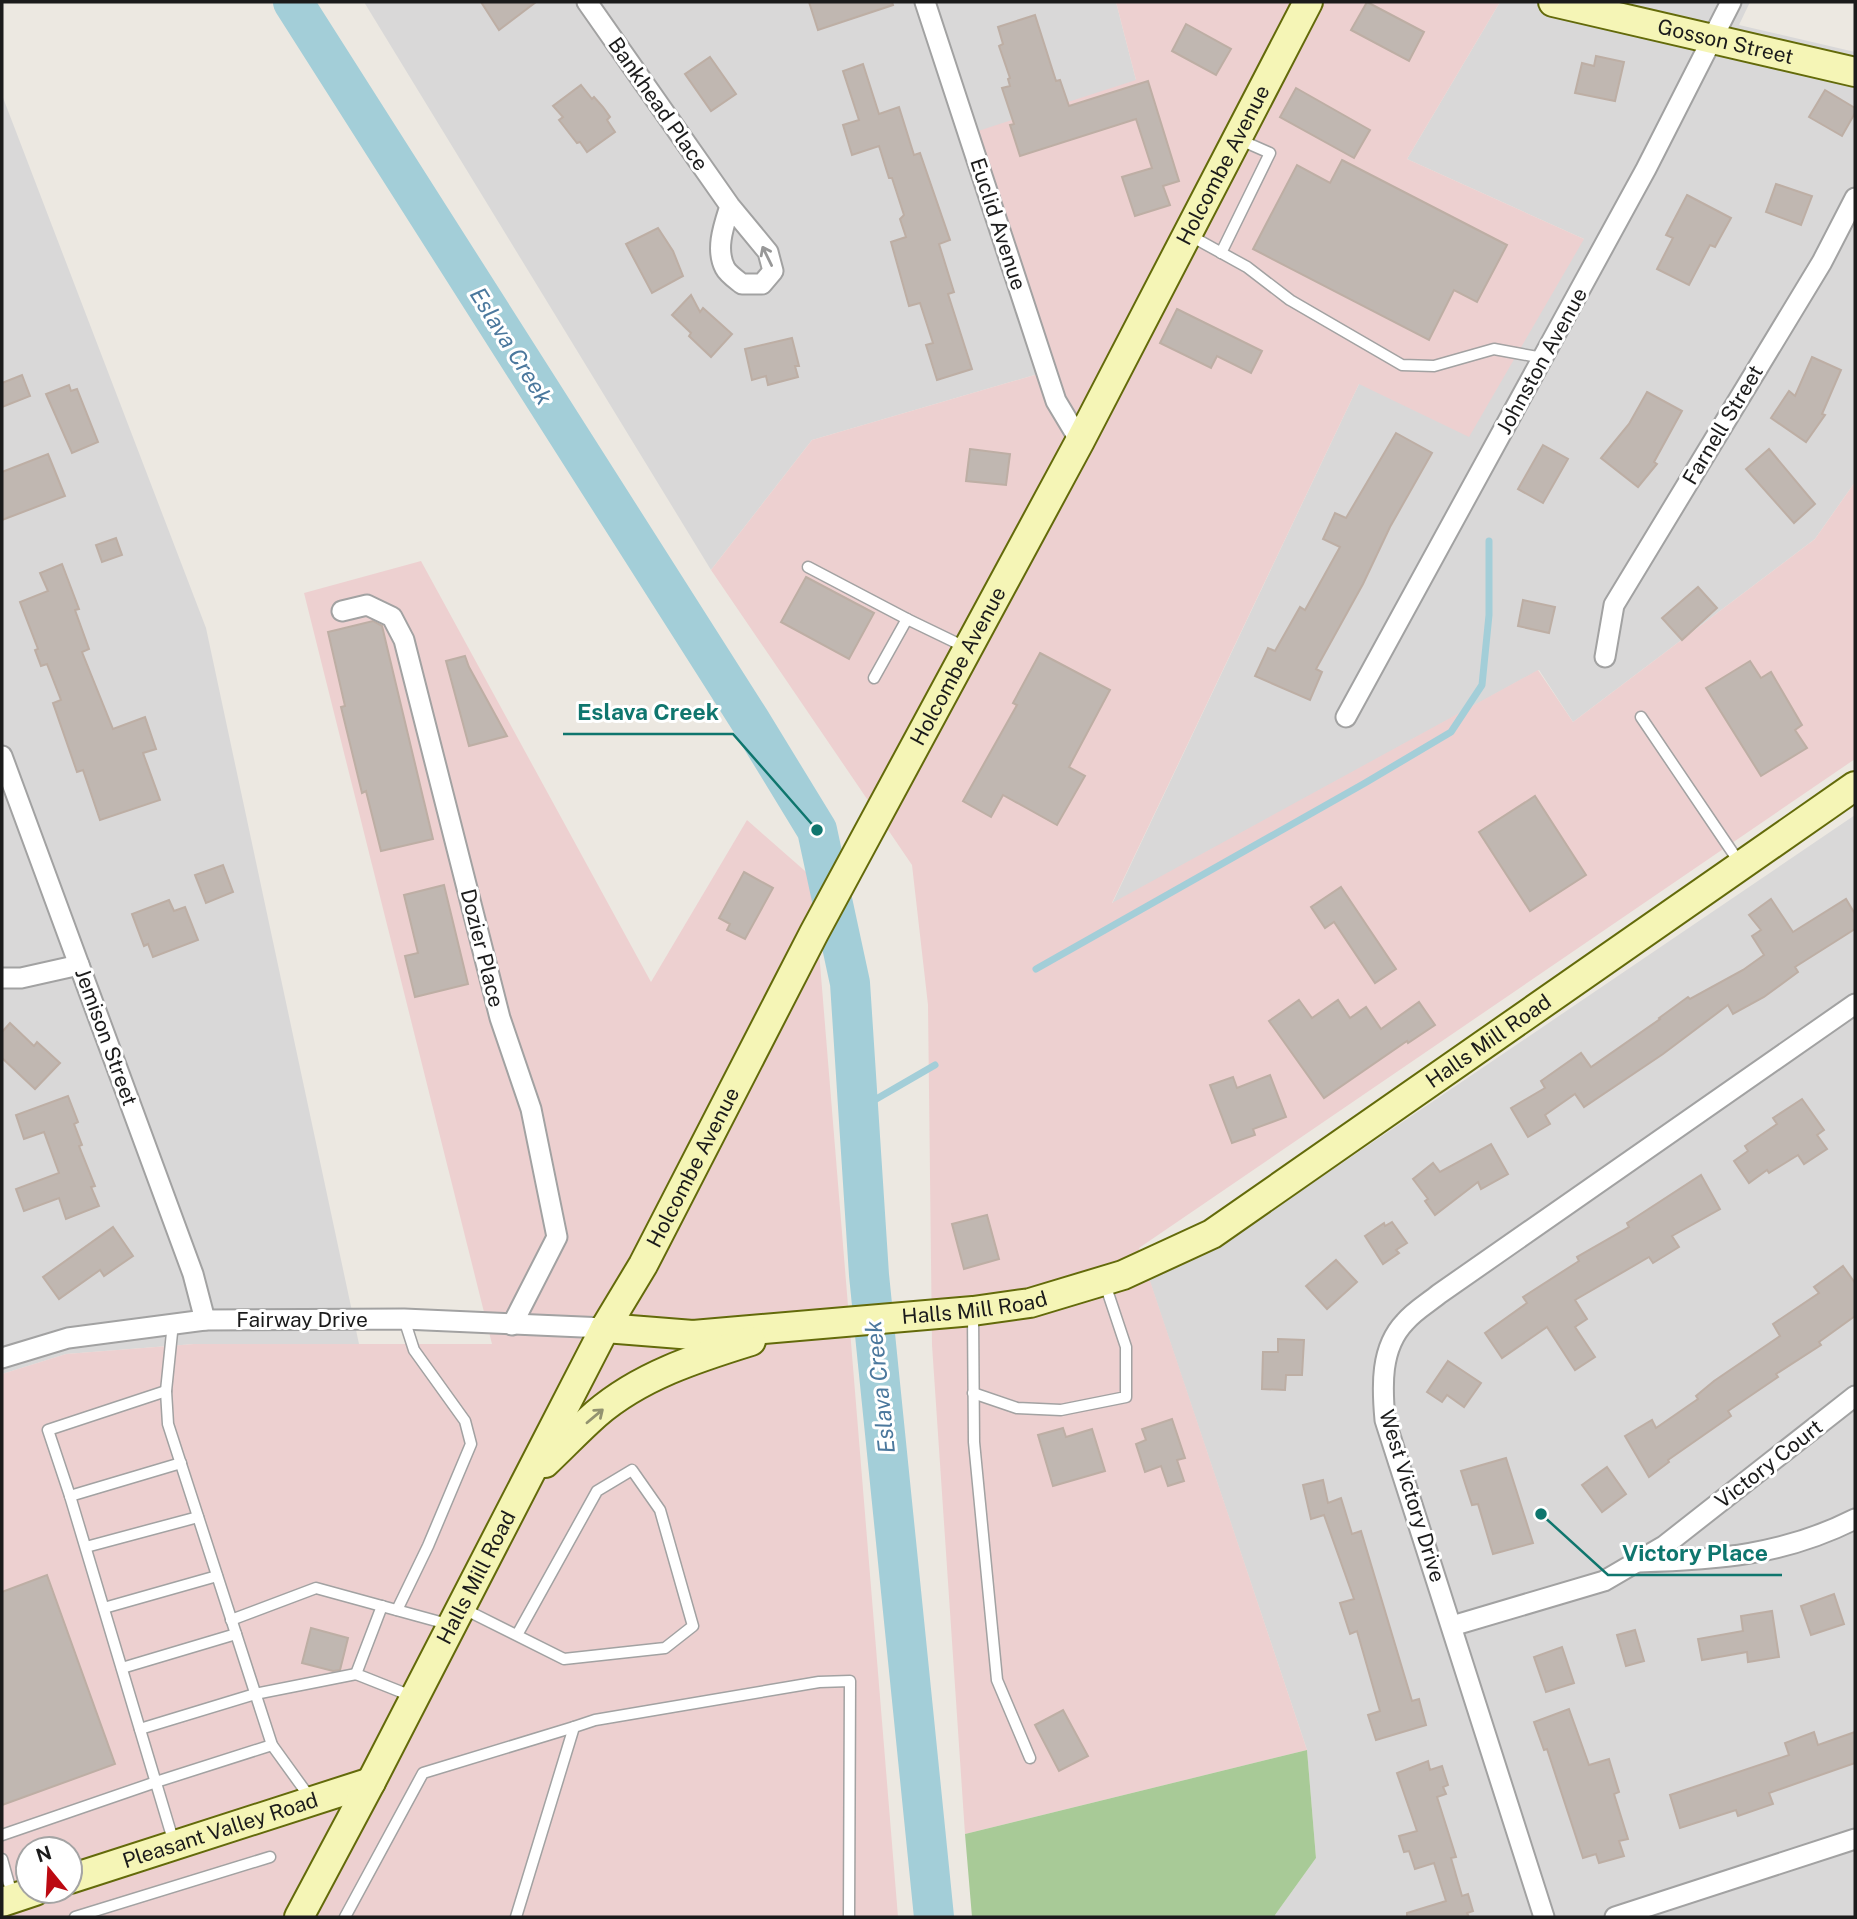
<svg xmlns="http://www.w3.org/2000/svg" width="1857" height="1919" font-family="'Public Sans',sans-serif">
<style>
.residential{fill:#d9d8d8}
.commercial{fill:#edd0d0;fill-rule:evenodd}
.forest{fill:#a8ca97}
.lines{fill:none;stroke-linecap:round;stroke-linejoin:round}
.stream{stroke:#a3ced8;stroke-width:7}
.river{stroke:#a3ced8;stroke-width:40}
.building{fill:#c0b7b1;stroke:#bdaea4;stroke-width:2}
.lane-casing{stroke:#a2a2a2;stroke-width:13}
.street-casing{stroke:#a2a2a2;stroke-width:23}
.secondary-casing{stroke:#636a0a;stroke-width:32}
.lane{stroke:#fff;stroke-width:10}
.street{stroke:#fff;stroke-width:19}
.secondary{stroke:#f5f5b6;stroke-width:28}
.oneway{stroke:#989898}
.oneway2{stroke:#939370}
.labels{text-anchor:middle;stroke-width:6;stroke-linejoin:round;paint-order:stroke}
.street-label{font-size:21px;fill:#1b1b1b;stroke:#fff}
.water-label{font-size:23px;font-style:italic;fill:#4b789d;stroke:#fff}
.leader{fill:none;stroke:#0f766e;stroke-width:2.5}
.callout-dot{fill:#0f766e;stroke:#fff;stroke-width:2.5}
.callout-label{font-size:23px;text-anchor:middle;font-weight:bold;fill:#0f766e;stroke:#fff;stroke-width:6;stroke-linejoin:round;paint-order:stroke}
</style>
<rect width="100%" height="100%" fill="#ece8e1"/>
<g class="residential">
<polygon points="364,2 1116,2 1136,80 1055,369 812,440 711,570"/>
<polygon points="1500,2 1750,2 1739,25 1855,52 1855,482 1815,539 1573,722 1539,670 1112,904 1359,384 1584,239 1407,159"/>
<polygon points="2,95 206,628 359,1344 194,1344 66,1354 2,1374"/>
<polygon points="1855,815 1855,1917 1276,1917 1275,1915 1316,1858 1307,1750 1149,1279 1220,1246"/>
</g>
<g class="commercial">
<polygon points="1116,2 1500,2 1407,159 1584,239 1469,437 1359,384 1112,903 1538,670 1573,722 1815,539 1855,482 1855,759 1139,1248 1307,1750 965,1834 932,1345 928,1005 912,865 711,570 812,440 1055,369 975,132 1136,80"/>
<path d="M 421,561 L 651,982 L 747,820 L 813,878 L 898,1917 L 2,1917 L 2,1374 L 66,1354 L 194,1344 L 492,1344 L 304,593 ZM 28,1849 L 70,1849 L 70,1891 L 28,1891 Z"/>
</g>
<polygon class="forest" points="1307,1750 1316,1858 1275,1915 1276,1917 972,1917 965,1834"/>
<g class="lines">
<g class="stream">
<polyline points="1036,969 1365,783 1451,732 1482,685 1489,615 1489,541"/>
<polyline points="859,1109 935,1065"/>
</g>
<polyline class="river" points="293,2 751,722 817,830 850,983 869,1275 934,1917"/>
</g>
<g class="building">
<polygon points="481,2 536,2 499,30"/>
<polygon points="809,2 892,2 893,5 818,30"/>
<polygon points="1367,2 1424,32 1409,61 1351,30"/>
<polygon points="1035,15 1056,81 1060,80 1069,106 1148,81 1179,181 1163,186 1170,205 1135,216 1122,177 1152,168 1136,119 1020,156 1010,125 1014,124 1002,88 1010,86 1008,79 1010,78 999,46 1003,44 998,27"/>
<polygon points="1186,24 1231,49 1216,75 1172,51"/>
<polygon points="1596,56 1624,62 1615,101 1575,93 1582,63 1594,66"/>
<polygon points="710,57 736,94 711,111 685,74"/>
<polygon points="863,64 879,114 899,107 914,155 920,153 950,240 939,244 954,292 948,294 972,369 937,380 926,345 933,343 920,303 909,306 891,242 906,237 900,219 904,215 892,178 889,178 879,146 852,155 843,125 859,120 843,71"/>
<polygon points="581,85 592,99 594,97 603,107 610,117 607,120 615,132 587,152 580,142 577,143 559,120 563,117 553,106"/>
<polygon points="1296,88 1370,130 1354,158 1280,117"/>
<polygon points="1825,90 1855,108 1855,113 1842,136 1809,117"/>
<polygon points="1342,160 1507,245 1477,302 1454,290 1429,340 1253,249 1297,165 1330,183"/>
<polygon points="1776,184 1812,196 1801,225 1766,212"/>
<polygon points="1687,195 1731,218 1715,247 1710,245 1689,285 1657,269 1673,238 1666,235"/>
<polygon points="658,228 673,251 683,276 652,293 626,244"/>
<polygon points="691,295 700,312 703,308 732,334 711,357 689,336 691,333 672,315"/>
<polygon points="1177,309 1262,351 1251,373 1217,356 1211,368 1160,343"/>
<polygon points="792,338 799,366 795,366 798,377 768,385 766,376 752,380 745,349"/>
<polygon points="1812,357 1841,370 1822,414 1825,415 1806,442 1771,418 1789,391 1795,396"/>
<polygon points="22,375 30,396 2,407 2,383"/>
<polygon points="69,385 71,391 77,389 98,442 72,453 46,394"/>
<polygon points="1647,392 1682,411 1654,462 1657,464 1638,487 1601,458 1629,424"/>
<polygon points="1396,433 1432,453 1390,527 1363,584 1316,669 1322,672 1310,700 1255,676 1268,648 1275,651 1300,607 1305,610 1340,547 1323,539 1335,513 1346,518"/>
<polygon points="1543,445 1568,459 1543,503 1518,489"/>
<polygon points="970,449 1010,454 1006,485 966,481"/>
<polygon points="1769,449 1815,504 1794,523 1746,469"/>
<polygon points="48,454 65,496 2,520 2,472"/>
<polygon points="116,538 122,555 102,562 96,545"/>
<polygon points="62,564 79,609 75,610 89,649 82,652 113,729 145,717 156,749 143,753 160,800 100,820 83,770 77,772 53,703 61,700 47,664 41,666 35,650 38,649 20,602 48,591 40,573"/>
<polygon points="806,577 874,613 849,659 781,622"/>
<polygon points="1698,587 1717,608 1682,640 1662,618"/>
<polygon points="1523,600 1555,607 1549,633 1518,626"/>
<polygon points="373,621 382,626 433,839 381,851 366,791 362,793 341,707 345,706 328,632"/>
<polygon points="1040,653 1110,690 1069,767 1085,776 1057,825 1003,795 991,817 963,801 1017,705 1013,703"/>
<polygon points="465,656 469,667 507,736 469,746 446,661"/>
<polygon points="1750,661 1761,678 1771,672 1802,725 1795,730 1807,748 1761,776 1706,688"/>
<polygon points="1535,796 1586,875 1530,911 1479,832"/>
<polygon points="223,865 233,892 206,903 195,875"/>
<polygon points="744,872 773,888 745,939 727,930 730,924 719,918"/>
<polygon points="444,885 468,984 415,997 405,956 418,953 404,895"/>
<polygon points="1341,887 1396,969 1375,983 1334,922 1325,928 1311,907"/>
<polygon points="1771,899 1793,932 1846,899 1855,914 1855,929 1795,967 1798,972 1764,997 1733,1014 1728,1005 1663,1054 1584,1107 1575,1094 1545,1115 1550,1124 1528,1137 1511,1108 1545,1088 1541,1081 1581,1053 1591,1067 1660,1019 1659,1018 1688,997 1690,999 1743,970 1764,955 1752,936 1761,930 1749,915"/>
<polygon points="169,900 174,911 185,907 198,940 153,957 148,944 144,946 132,914"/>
<polygon points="1299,1000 1312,1018 1338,1000 1350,1018 1366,1007 1381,1029 1419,1002 1435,1025 1408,1043 1407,1041 1324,1098 1269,1021"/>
<polygon points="10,1023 34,1046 37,1042 60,1063 35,1089 2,1058 2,1032"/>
<polygon points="1270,1075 1286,1117 1253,1129 1255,1135 1232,1143 1210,1085 1233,1077 1237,1088"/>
<polygon points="68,1096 78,1122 74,1124 82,1145 79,1146 95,1186 91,1187 99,1206 66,1219 59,1198 24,1211 16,1189 59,1173 44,1132 24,1139 16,1115"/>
<polygon points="1802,1099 1824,1130 1817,1135 1827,1149 1804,1164 1798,1155 1769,1173 1767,1170 1749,1183 1734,1161 1748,1151 1745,1146 1777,1124 1773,1118"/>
<polygon points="1491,1144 1508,1174 1481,1189 1478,1182 1435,1215 1425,1201 1428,1199 1413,1179 1433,1163 1440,1172"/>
<polygon points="1701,1175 1720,1209 1672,1236 1679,1247 1653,1263 1649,1257 1575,1300 1587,1319 1575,1327 1595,1357 1575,1370 1547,1327 1502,1358 1485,1333 1527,1303 1523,1297 1579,1261 1577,1257 1629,1227 1627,1223"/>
<polygon points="987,1215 999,1259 964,1269 952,1224"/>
<polygon points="1392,1222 1407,1243 1396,1250 1399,1253 1383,1264 1365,1236 1384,1223 1385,1226"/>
<polygon points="113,1227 133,1256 104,1276 100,1270 59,1299 43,1277"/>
<polygon points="1336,1260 1357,1282 1327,1309 1306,1286"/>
<polygon points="1843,1266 1855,1283 1855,1316 1819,1342 1821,1345 1776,1374 1778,1377 1728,1411 1731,1416 1668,1460 1669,1462 1649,1477 1625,1436 1652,1420 1656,1428 1698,1399 1696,1396 1714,1381 1780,1336 1773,1324 1819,1293 1814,1287"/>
<polygon points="1278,1339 1304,1340 1302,1375 1286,1375 1285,1390 1262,1389 1263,1352 1278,1352"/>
<polygon points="1448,1361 1481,1383 1464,1407 1447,1395 1442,1402 1427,1392"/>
<polygon points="1172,1419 1185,1458 1177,1460 1184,1481 1168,1486 1161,1466 1145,1472 1136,1444 1146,1440 1142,1429"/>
<polygon points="1063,1428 1066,1437 1092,1429 1105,1471 1053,1486 1038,1435"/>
<polygon points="1506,1458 1533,1543 1493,1554 1478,1504 1472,1505 1461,1471"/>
<polygon points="1607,1467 1626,1494 1602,1512 1582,1485"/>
<polygon points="1323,1480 1328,1503 1341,1498 1352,1534 1361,1531 1412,1701 1419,1699 1426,1725 1376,1740 1368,1715 1380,1711 1357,1631 1350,1634 1340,1603 1354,1599 1324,1515 1311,1519 1303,1485"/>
<polygon points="47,1575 115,1764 2,1805 2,1592"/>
<polygon points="1834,1594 1844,1624 1811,1635 1801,1606"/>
<polygon points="1772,1611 1779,1657 1748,1662 1747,1652 1702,1660 1698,1639 1743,1631 1741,1616"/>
<polygon points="311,1628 348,1638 340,1670 333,1671 302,1663"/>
<polygon points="1635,1630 1644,1661 1626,1666 1617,1635"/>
<polygon points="1562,1647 1574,1683 1546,1692 1534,1657"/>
<polygon points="1569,1709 1589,1765 1609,1759 1619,1792 1614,1794 1628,1839 1619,1841 1624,1856 1599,1863 1596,1854 1583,1858 1547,1749 1544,1750 1534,1722"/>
<polygon points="1063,1710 1088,1756 1059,1771 1035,1725"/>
<polygon points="1814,1732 1818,1745 1855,1732 1855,1763 1769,1793 1773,1804 1738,1816 1736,1810 1680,1828 1670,1795 1789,1755 1785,1743"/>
<polygon points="1428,1761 1430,1770 1442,1766 1448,1785 1443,1787 1446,1794 1437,1797 1456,1857 1451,1858 1462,1896 1468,1894 1473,1911 1467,1913 1469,1917 1407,1917 1407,1913 1446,1901 1434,1863 1415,1869 1409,1851 1404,1852 1399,1836 1417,1831 1397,1773"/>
</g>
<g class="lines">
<defs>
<g id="lane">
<polyline points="1189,235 1247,267 1290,300 1402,365 1434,366 1494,349 1543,358"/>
<polyline points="1221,253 1270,153 1238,139"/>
<polyline points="808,567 907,619"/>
<polyline points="874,678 907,619 965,647"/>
<polyline points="1641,717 1739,862"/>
<polyline points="973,1315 974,1442 997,1680 1030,1758"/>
<polyline points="173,1323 166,1391 168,1424 272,1745 311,1799"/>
<polyline points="166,1391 48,1430 70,1496 174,1843"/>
<polyline points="973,1393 1017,1408 1061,1410 1126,1397 1126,1347 1105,1284"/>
<polyline points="70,1496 181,1463"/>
<polyline points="86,1547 198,1517"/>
<polyline points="382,1606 356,1674 414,1697"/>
<polyline points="104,1608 217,1576"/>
<polyline points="462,1608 564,1659 665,1648 693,1626 660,1510 632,1470 597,1491 517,1635"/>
<polyline points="397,1610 428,1546 471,1444 465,1421 414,1350 404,1319"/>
<polyline points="231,1620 316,1588 451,1625"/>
<polyline points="122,1668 236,1634"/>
<polyline points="140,1729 255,1694 356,1674"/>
<polyline points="2,1835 156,1782 272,1745"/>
<polyline points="2,1859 13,1898"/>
<polyline points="75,1917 270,1857"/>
<polyline points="345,1917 423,1773 574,1727"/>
<polyline points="516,1917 574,1727 595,1720 819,1682 850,1681 849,1917"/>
</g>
<g id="street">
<path d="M 587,2 L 730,206 L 768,252 L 773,271 L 762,284 L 742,284 C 737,280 728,274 725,268 C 715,249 724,225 730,206"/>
<polyline points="925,2 1056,401 1080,441"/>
<polyline points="342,611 367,605 392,617 404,640 500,1018 531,1109 557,1237 512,1325"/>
<polyline points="1605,657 1614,605 1822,262 1855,198"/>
<polyline points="1346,717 1646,169 1731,2"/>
<polyline points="2,756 193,1274 205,1320"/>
<polyline points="2,978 21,978 79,965"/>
<polyline points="2,1358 68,1338 205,1320 404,1319 605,1328"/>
<path d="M 1639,1562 C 1717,1560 1784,1555 1855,1519"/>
<polyline points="1452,1626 1604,1581 1664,1546 1855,1396"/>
<path d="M 1544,1917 L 1385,1420 C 1382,1387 1380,1348 1405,1322 C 1414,1311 1428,1303 1439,1294 L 1855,1004"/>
<polyline points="1615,1917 1855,1839"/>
</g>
<g id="secondary">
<path id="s1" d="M 1553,2 L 1855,72"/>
<path id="s2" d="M 605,1328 L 693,1335 L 973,1311 L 1030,1303 L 1123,1275 L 1212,1234 L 1855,786"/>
<path d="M 545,1463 C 562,1447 578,1430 596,1414 C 640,1376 696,1358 751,1341"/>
<path id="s3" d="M 70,1879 L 371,1782"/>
<polyline points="2,1902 35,1891"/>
<path id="s4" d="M 299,1917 L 371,1782 L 605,1328 L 643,1265 L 814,933 L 1080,441 L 1308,2"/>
</g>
</defs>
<use href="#lane" class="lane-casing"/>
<use href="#street" class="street-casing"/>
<use href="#secondary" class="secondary-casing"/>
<use href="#lane" class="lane"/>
<use href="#street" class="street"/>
<use href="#secondary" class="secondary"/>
</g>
<defs><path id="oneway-shaft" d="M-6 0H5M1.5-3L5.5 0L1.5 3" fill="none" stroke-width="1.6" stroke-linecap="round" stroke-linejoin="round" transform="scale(1.75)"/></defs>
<use class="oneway" href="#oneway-shaft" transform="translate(767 256) rotate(-116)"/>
<use class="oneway2" href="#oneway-shaft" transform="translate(595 1416) rotate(-40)"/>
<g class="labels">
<g class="street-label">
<text dy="7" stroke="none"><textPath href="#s1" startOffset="177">Gosson Street</textPath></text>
<text transform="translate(658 104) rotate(55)" y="7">Bankhead Place</text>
<text dy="7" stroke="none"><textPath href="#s4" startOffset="1981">Holcombe Avenue</textPath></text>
<text transform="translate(998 224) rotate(72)" y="7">Euclid Avenue</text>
<text transform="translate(1542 361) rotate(-61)" y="7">Johnston Avenue</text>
<text transform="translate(1723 425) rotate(-59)" y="7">Farnell Street</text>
<text dy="7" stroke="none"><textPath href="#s4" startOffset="1414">Holcombe Avenue</textPath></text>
<text transform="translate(482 948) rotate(76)" y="7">Dozier Place</text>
<text transform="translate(106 1037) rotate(70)" y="7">Jemison Street</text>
<text dy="7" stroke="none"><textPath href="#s2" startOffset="959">Halls Mill Road</textPath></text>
<text dy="7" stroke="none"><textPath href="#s4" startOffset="847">Holcombe Avenue</textPath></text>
<text dy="7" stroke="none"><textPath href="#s2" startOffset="371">Halls Mill Road</textPath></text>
<text x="302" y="1327">Fairway Drive</text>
<text transform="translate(1769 1464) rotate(-38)" y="7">Victory Court</text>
<text transform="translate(1412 1496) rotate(73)" y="7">West Victory Drive</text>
<text dy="7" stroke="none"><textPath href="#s4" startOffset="383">Halls Mill Road</textPath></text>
<text dy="7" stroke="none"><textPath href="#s3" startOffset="158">Pleasant Valley Road</textPath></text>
</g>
<g class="water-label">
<text transform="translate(511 346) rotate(58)" y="8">Eslava Creek</text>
<text transform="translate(880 1387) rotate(-96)" y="8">Eslava Creek</text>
</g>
</g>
<path class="leader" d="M817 830L733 734H563M1541 1514L1608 1575H1782"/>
<g class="callout-dot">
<circle cx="817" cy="830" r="7"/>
<circle cx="1541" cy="1514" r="7"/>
</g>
<g class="callout-label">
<text x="648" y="720">Eslava Creek</text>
<text x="1695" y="1561">Victory Place</text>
</g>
<rect width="1857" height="1919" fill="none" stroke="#1b1b1b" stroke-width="7"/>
<g transform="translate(49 1870) rotate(342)"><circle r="33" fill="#ffffff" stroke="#a4a4a4" stroke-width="2"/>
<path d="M0-5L12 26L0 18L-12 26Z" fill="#bc0a12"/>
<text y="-10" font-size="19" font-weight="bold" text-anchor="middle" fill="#1b1b1b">N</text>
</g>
</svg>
